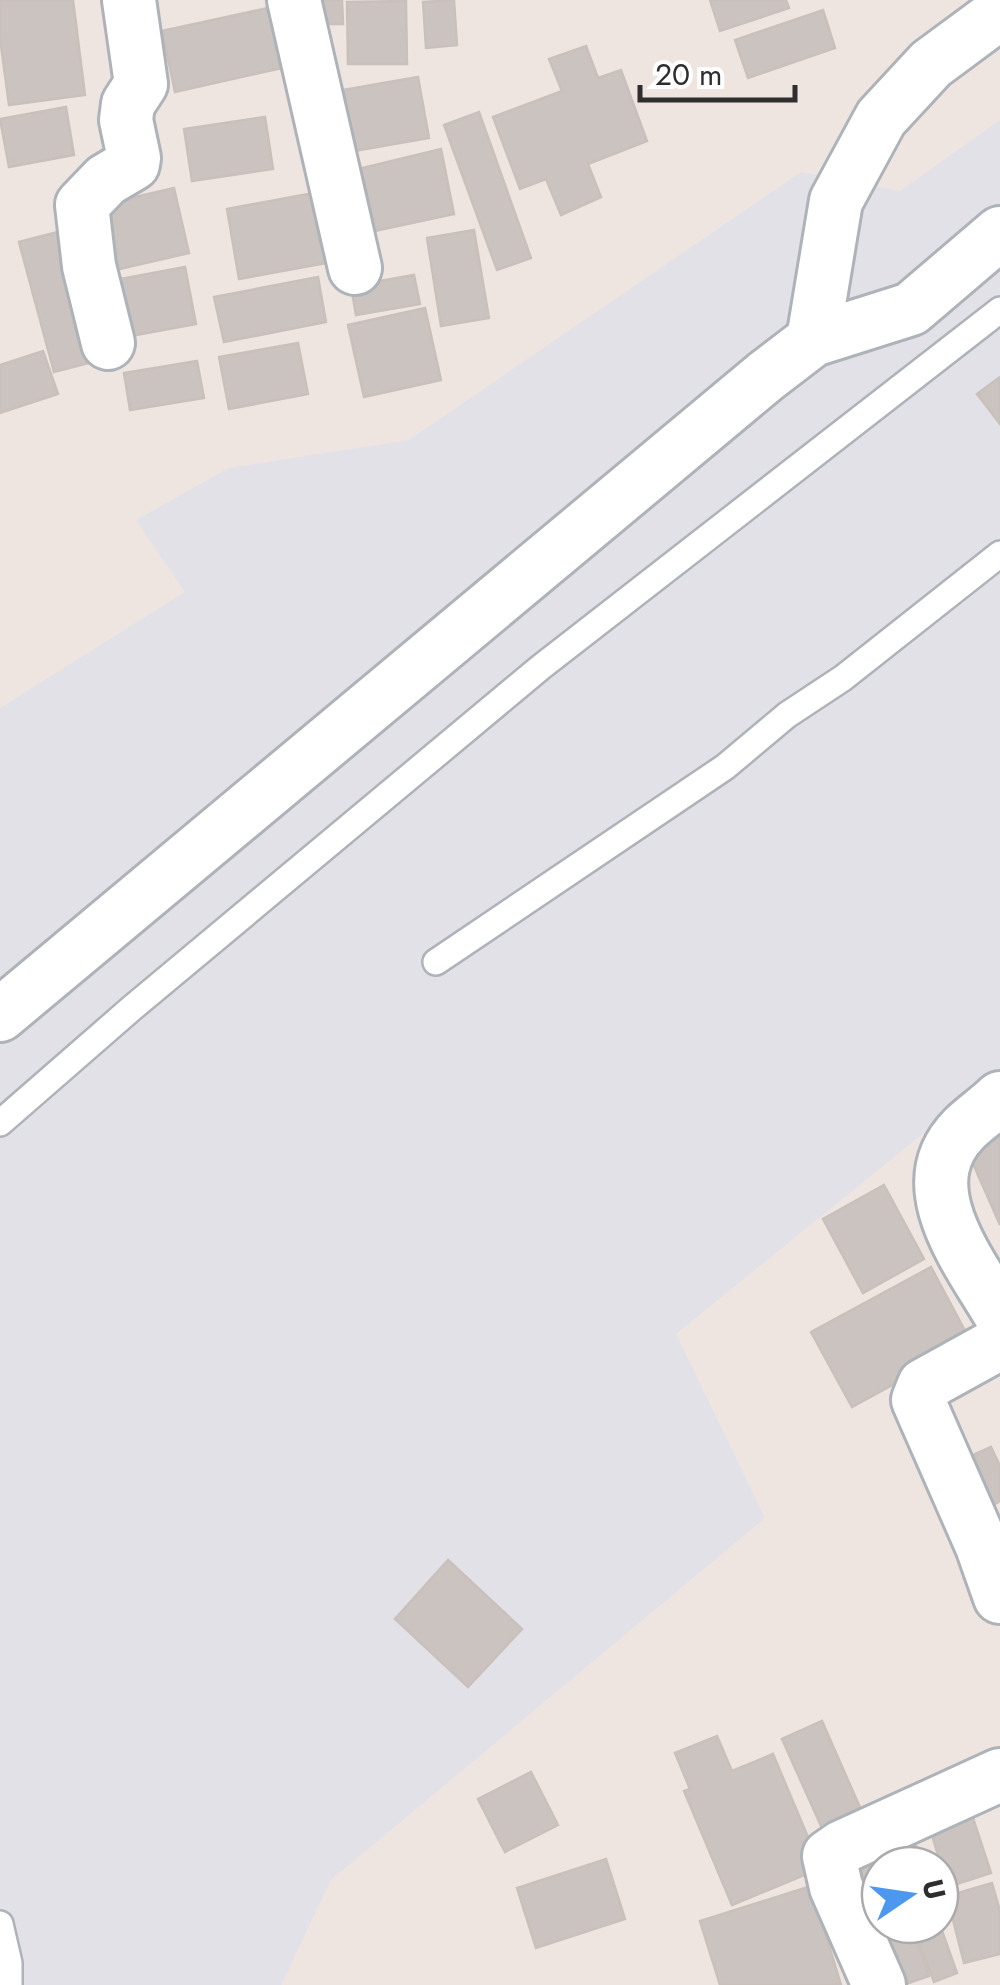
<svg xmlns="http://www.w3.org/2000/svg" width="1000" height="1985" font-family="Jost,sans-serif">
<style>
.industrial{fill:#e1e1e7}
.building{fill:#cac3bf;stroke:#cac0bb;stroke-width:2.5}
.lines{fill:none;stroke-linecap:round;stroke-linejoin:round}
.lane-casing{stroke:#aeb3b9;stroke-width:30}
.street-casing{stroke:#aeb3b9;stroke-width:58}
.lane{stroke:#fff;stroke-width:25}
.street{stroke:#fff;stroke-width:52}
</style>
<rect width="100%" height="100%" fill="#eee5e1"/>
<polygon class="industrial" points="1000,120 1000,1071 676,1334 765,1518 331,1880 281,1985 0,1985 0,708 185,592 136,520 229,468 409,440 801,172 900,191"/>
<g class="building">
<polygon points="0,0 73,0 85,95 9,105 0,38"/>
<polygon points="305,0 342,0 343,24 306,24"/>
<polygon points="454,0 457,45 426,48 423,2"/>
<polygon points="710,0 786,0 789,8 720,31"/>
<polygon points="406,1 407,64 348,64 347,2"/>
<polygon points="268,8 282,68 175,92 162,31"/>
<polygon points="823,10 835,48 748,78 735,40"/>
<polygon points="586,46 598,78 621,70 647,141 588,164 601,197 561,215 546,179 520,189 493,117 562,91 549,59"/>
<polygon points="418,77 429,138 354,151 343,90"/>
<polygon points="66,107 74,155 9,167 0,119"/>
<polygon points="479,112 531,258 497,270 444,125"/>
<polygon points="265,117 273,169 192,181 184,129"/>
<polygon points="441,149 454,214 356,235 342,173"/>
<polygon points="174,188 189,253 107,272 92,207"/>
<polygon points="319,192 332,262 239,279 227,209"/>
<polygon points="69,229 104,359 54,372 19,242"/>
<polygon points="474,230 489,318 441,326 427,238"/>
<polygon points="185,267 196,324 120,338 110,281"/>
<polygon points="414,275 420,304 356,315 351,286"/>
<polygon points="318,277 326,322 224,342 214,297"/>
<polygon points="425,308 441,380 364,397 348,325"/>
<polygon points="298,343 308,394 229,409 219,357"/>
<polygon points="43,351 58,394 0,413 0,365"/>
<polygon points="197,361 204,398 130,410 124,373"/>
<polygon points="1000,377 1000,424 977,394"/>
<polygon points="1000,1135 1000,1225 967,1150"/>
<polygon points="884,1185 924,1259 863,1293 823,1219"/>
<polygon points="931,1267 971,1342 852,1407 811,1332"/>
<polygon points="991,1447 1000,1466 1000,1501 993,1505 971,1456"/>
<polygon points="448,1560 522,1629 468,1687 395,1619"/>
<polygon points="822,1721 869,1828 830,1846 782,1739"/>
<polygon points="717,1736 732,1771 773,1754 821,1868 732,1905 684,1791 690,1789 675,1753"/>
<polygon points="531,1772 558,1825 505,1852 478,1799"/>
<polygon points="972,1815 991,1873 948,1887 930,1829"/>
<polygon points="915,1844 923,1865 880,1865 880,1913 852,1924 834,1874"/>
<polygon points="606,1859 625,1919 536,1948 517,1888"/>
<polygon points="992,1883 1000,1911 1000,1954 964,1963 947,1896"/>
<polygon points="811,1886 841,1985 720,1985 700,1921"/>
<polygon points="880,1921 880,1925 911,1925 929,1976 903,1985 862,1927"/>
<polygon points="912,1925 940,1925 957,1973 934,1982"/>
</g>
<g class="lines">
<defs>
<g id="lane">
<polyline points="436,962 725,767 787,715 843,678 1000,554"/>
<polyline points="0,1123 132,1008 541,667 1000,310"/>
<polyline points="0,1924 9,1963 9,1985"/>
</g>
<g id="street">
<polyline points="294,0 355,268"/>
<polyline points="813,340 836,201 881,118 931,64 1000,13"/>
<polyline points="108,343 89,266 82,205 106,180 133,164 134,158 126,120 128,104 141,84 129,0"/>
<polyline points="0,1015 766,376 813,340 911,309 1000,233"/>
<path d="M 1000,1098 C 989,1109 975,1118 964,1129 C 908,1186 969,1261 1000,1314"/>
<polyline points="1000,1343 924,1385 918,1400 982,1546 1000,1597"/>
<polyline points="879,1985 836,1887 829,1856 842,1847 1000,1775"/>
</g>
</defs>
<use href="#lane" class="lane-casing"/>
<use href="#street" class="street-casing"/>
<use href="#lane" class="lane"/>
<use href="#street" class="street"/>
</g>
<g transform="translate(910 1895) rotate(77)"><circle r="48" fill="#ffffff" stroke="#ababab" stroke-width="2.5"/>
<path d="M0-8L18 38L0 25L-18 38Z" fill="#4c98f0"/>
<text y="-15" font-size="28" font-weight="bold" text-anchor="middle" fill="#2e2e2e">U</text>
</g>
<path d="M640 85v15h155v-15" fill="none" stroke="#2e2e2e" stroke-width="5"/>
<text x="655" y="85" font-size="30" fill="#2e2e2e" stroke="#ffffff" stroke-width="8" paint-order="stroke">20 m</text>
</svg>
